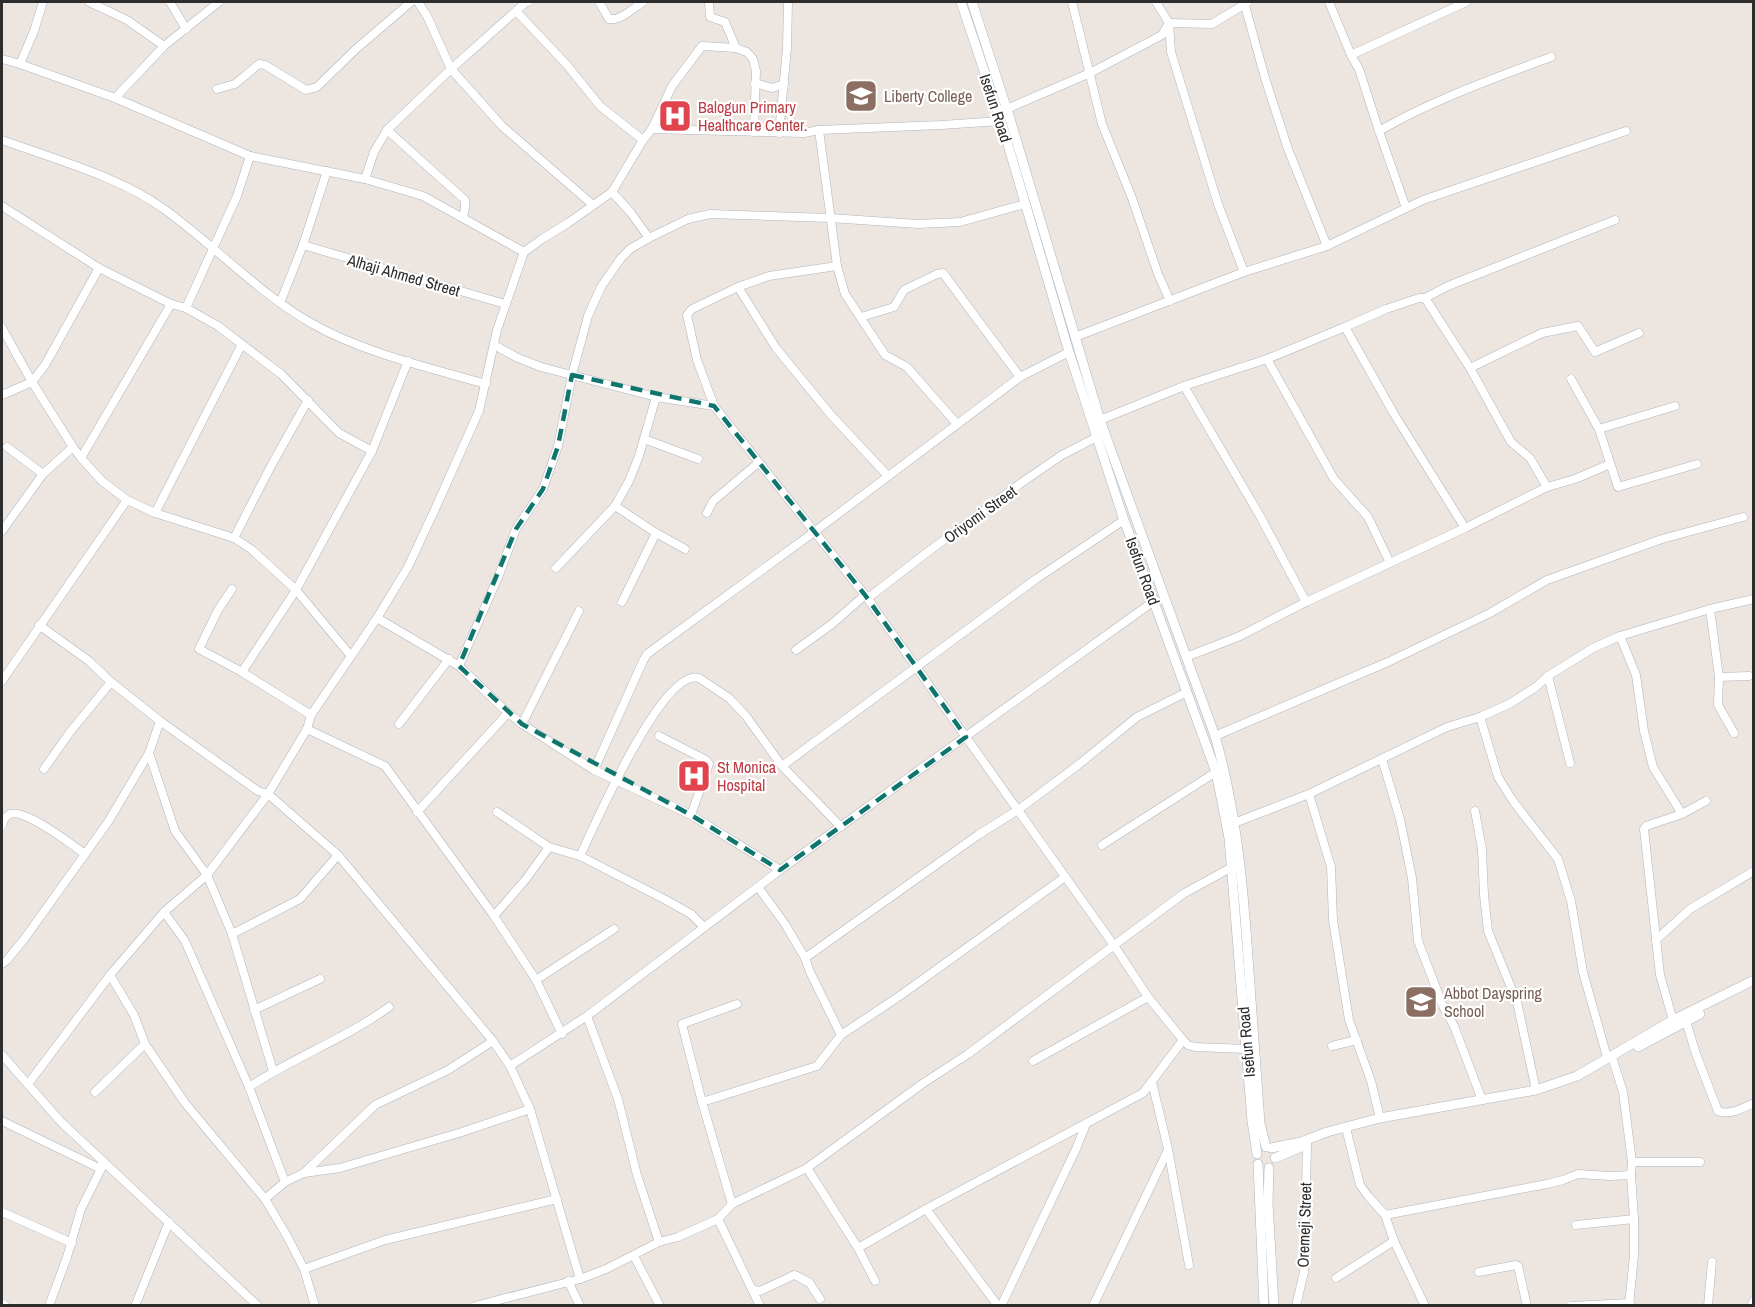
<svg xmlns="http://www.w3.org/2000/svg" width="1755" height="1307" font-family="'Archivo Narrow',sans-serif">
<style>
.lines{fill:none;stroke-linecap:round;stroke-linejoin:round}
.minor-casing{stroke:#b0b4bc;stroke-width:9}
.tertiary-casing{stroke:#b0b4bc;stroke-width:10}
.minor{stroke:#fff;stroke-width:8}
.tertiary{stroke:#fff;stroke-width:9}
.marked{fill:none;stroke:#0f766e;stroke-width:4.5;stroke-dasharray:12 8;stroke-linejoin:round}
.labels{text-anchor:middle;stroke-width:4.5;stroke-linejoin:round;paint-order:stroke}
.education-label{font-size:16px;fill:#785e54;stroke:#fff;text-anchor:start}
.health-label{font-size:16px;fill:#be3a42;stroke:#fff;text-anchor:start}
.street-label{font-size:16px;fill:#2d2d2d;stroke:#fff}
</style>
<rect width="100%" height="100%" fill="#ede6e0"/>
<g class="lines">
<defs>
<g id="minor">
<polyline points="89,2 127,20 164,46"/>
<polyline points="170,2 186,29"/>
<polyline points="418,2 427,16 451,69 387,130 374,152 365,179 423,196 524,252"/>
<polyline points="528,2 525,3 451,69 502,126 593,205"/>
<path d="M 599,2 L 609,19 C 621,21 633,8 643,2"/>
<polyline points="709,2 710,17 725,22 736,48"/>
<polyline points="1072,2 1102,124 1132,198 1158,274 1170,301"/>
<polyline points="1156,2 1169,23 1171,52 1218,204 1244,272"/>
<polyline points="1244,2 1265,78 1288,149 1327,246"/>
<polyline points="1329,2 1351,55 1359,69 1379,131 1406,208"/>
<polyline points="516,11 567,65 600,106 643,140"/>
<polyline points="1351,55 1466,2"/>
<polyline points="2,59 20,64 115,98 250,156"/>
<polyline points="20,64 34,31 43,2"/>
<polyline points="755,83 772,88 784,84"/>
<polyline points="217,89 235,84 259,64 265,65 306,90 317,87 356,49 411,2"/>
<polyline points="115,98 164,46 219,2"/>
<polyline points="1002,111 1090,73 1162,35 1169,23 1212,24 1248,2"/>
<polyline points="652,129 804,133 819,130 941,125 1001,121"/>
<polyline points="387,130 465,200 465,208 463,218"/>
<polyline points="819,130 837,266 845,294 885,355 907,367 957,424"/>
<path d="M 1379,131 C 1433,100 1492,79 1551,57"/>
<polyline points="779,133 787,48 788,2"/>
<path d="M 2,140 C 54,159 118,176 164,209 C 214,245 257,292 311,323 C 361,352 430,368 486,384"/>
<polyline points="612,192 631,213 649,238"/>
<polyline points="2,206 99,268 171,304 186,308 218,326 281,374 339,433 372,451"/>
<polyline points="303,245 505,304"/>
<polyline points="837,266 769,276 738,287 692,309 687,315 697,360 714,406 865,595 1113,944 1148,997 1183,1040 1188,1045 1195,1047 1247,1049"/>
<polyline points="738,287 776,348 831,415 888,476"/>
<polyline points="1425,298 1470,368 1511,442 1530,458 1547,487"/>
<polyline points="280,303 303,245 327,171"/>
<polyline points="186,308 237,196 250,156 365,179"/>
<polyline points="861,317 894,307 904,290 937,274 943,273 1020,377"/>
<polyline points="1345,327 1394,414 1465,528"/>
<polyline points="2,328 32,382 73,447 81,458 102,481 127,500 155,513 234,538 251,549 296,590 351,656"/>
<polyline points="1075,337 1244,272 1327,246 1423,200 1626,131"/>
<polyline points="494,345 518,358 541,367 656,397 714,406"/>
<polyline points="1267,359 1334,479 1368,517 1390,563"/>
<polyline points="1470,368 1542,333 1578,326 1595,352 1639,333"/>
<polyline points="1571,379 1599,429"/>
<polyline points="1184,386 1260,516 1306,602"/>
<polyline points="2,395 32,382 45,365 99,268"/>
<polyline points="1675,406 1599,429 1618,487 1697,464"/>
<polyline points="1100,420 1184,386 1267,359 1345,327 1386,309 1419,298 1425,298 1448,286 1615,220"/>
<polyline points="644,439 698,459"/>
<polyline points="7,447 43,474"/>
<polyline points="81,458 171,304"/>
<polyline points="615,506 656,533 685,549"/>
<polyline points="155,513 242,344"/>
<polyline points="707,513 713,501 758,463"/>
<polyline points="2,531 43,474 73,447"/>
<polyline points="234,538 271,466 308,400"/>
<polyline points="556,568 615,506 629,481 639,456 656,397"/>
<polyline points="232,589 218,610 199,649 242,672 311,715"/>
<polyline points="868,598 925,554 1021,483 1062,455 1097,437"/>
<polyline points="622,602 656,533"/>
<polyline points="1710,609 1719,677 1749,676"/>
<polyline points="377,618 459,666 508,713 522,724 594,770 691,815 780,870"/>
<polyline points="39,625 89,661 111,682 160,721 258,791 268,794 338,855 493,1041 510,1066 530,1109 580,1279"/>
<polyline points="1620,636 1636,675 1644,731 1653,767 1682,814"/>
<polyline points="796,650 832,624 865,595"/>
<polyline points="1186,657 1240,636 1306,602 1465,528 1547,487 1575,479 1610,464"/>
<polyline points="459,666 499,575 516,529 543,489 558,446 572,375 588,316 601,287 621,258 630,249 649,238 688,219 710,214 830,218 918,224 960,222 1025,204"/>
<polyline points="242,672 296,590 372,451 408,361"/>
<polyline points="1548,676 1570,763"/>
<polyline points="1719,677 1718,705 1734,733"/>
<polyline points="2,681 127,500"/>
<polyline points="1480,717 1498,777 1513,801 1558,859 1571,901 1583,972 1607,1057"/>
<polyline points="399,724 449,659"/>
<polyline points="522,724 579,611"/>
<polyline points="307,729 385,766 494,916 536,980 562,1034"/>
<polyline points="659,736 706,760 709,764 691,815"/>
<polyline points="1215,736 1388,662 1490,613 1547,580 1662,539 1743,517"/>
<polyline points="149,753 175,831 207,875 232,934 273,1071"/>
<polyline points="1382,759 1400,819 1412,878 1418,941 1443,1006 1454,1026 1482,1100"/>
<polyline points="782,766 1036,579 1124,520"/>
<polyline points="44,769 70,732 111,682"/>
<polyline points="594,770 643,661 647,654 814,532 1020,377 1069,352"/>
<polyline points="1309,794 1331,867 1333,920 1349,1020 1371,1081 1380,1118"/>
<polyline points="1475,811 1482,849 1484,895 1488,931 1517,1002 1536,1090"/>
<polyline points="417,812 508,713"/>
<polyline points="497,812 549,847 580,856 666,900 691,914 704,927"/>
<path d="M 2,825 C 3,821 6,816 10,814 C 25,808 72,845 85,854"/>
<polyline points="1229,825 1309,794 1447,727 1480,717 1509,704 1536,687 1548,676 1593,648 1620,636 1710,609 1754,599"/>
<polyline points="1102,845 1216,772"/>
<path d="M 580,856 C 594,827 662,668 699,678 L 729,698 L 746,716 L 782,766 L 841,827"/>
<polyline points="758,887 785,924 805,958 810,972 841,1035"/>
<polyline points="164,912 185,941 249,1087 285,1182"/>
<polyline points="494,916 526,879 549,847"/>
<polyline points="232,934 300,899 338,855"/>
<polyline points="1656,940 1690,909 1754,871"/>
<polyline points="805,958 978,835 1018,810 1078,765 1137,717 1187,692"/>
<polyline points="2,964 7,960 25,938 108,822 149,753 160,721"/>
<polyline points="110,975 134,1015 145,1044 185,1103 265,1199 287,1236 304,1269 315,1306"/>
<polyline points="536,980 614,929"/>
<polyline points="254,1010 320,979"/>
<polyline points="587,1016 618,1099 637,1175 659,1242"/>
<polyline points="1673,1020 1660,975 1644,829 1646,826 1682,814 1706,801"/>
<path d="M 1686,1021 L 1696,1054 L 1718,1111 C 1730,1116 1742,1108 1754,1103"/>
<polyline points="1332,1046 1357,1040"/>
<polyline points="2,1055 61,1122 258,1306"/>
<polyline points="1613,1060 1623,1092 1632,1162 1631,1175 1634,1219 1634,1255 1629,1306"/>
<polyline points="1033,1061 1148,997"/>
<polyline points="510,1066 587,1016 780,870 1154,601"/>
<polyline points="1152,1082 1168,1149 1189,1265"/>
<polyline points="28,1084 110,975 164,912 207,875 268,794 307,729 311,715 377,618 408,567 436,507 479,411 497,330 524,252 542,239 568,223 612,192 643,140 652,129 672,86 702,46 736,48 747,52 753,59 756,71 754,132"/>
<path d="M 249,1087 C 294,1057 345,1039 389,1007"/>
<polyline points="95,1092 145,1044"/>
<polyline points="702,1102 817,1066 841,1035 901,995 1065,877"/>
<polyline points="2,1121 101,1169"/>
<polyline points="1347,1132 1360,1185 1368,1196 1385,1215 1394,1241 1425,1306"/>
<polyline points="1632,1162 1700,1162"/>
<polyline points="807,1168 858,1248 875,1281"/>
<polyline points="304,1173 340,1168 462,1132 530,1109"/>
<polyline points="265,1199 285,1182 304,1173 375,1105 448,1070 493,1041"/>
<polyline points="732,1204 702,1102 682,1024 737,1004"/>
<polyline points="926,1209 998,1306"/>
<polyline points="2,1212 72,1243"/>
<polyline points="1385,1215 1547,1184 1563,1180 1578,1174 1610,1176 1631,1175"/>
<polyline points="718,1219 760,1306"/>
<polyline points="1576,1225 1634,1219"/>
<polyline points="858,1248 926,1209 1143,1093 1183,1040"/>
<polyline points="634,1256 660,1306"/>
<polyline points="304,1269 385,1240 557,1199"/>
<polyline points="1479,1272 1516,1265 1518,1266 1527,1306"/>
<polyline points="1336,1278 1394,1241"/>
<polyline points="568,1281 580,1306"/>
<path d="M 754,1290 L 760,1291 L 794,1275 C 799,1276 804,1281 809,1282 L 820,1299"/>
<polyline points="2,1303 6,1306"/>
<polyline points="49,1306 67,1257 81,1209 101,1169 103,1161"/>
<polyline points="135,1306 169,1222"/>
<polyline points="475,1306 580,1279 606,1269 659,1242 678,1237 718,1219 732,1204 807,1168 922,1084 968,1054 1183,894 1232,867"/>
<polyline points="1001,1306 1076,1149 1086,1124"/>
<polyline points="1093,1306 1168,1150"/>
<polyline points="1296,1306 1304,1272 1307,1144"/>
<polyline points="1571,1306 1630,1303"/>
<polyline points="1708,1306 1712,1262"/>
<polyline points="1751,1306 1754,1300"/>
</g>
<g id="tertiary">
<polyline points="961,2 1001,121 1069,352 1093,425 1124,520 1216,772 1229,838 1252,1121 1257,1154"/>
<path d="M 972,2 L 1010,119 L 1100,420 L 1215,736 C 1236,809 1243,883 1248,958 C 1252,1013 1256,1068 1260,1123 L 1266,1147"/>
<polyline points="1638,1047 1700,1014"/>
<polyline points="1271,1148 1301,1142 1327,1132 1380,1118 1536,1090 1577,1076 1673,1020 1754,980"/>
<polyline points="1275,1158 1306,1145"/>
<polyline points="1258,1164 1264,1306"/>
<polyline points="1269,1168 1268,1203 1274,1306"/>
</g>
</defs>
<use href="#minor" class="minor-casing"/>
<use href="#tertiary" class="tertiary-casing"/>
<use href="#minor" class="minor"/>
<use href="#tertiary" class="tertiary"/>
</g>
<path class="marked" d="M 572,375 L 714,406 L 865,595 L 966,737 L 780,870 L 691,815 L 522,724 L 459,666 L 516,529 L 543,489 L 558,446 Z"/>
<defs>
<symbol id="school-square" viewBox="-11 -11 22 22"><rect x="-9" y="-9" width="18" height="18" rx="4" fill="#8d6e63" stroke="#fff"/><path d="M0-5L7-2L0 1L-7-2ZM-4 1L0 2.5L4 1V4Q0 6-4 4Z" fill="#fff"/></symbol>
<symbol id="hospital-square" viewBox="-11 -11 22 22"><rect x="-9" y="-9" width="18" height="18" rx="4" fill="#e0444e" stroke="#fff"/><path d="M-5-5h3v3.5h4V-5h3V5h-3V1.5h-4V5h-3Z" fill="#fff"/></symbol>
</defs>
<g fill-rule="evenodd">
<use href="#school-square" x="842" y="77" width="38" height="38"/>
<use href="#hospital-square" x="656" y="97" width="38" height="38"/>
<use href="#hospital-square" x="675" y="757" width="38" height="38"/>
<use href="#school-square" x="1402" y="983" width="38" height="38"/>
</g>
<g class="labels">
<g class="education-label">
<text x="884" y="102">Liberty College</text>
<text x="1444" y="999">Abbot Dayspring<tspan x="1444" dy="18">School</tspan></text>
</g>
<g class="health-label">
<text x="698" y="113">Balogun Primary<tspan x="698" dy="18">Healthcare Center.</tspan></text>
<text x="717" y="773">St Monica<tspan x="717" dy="18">Hospital</tspan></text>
</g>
<g class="street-label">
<text transform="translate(996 108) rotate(72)" y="6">Isefun Road</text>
<text transform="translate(404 275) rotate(16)" y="6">Alhaji Ahmed Street</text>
<text transform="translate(980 514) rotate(-36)" y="6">Oriyomi Street</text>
<text transform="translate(1143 571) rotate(70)" y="6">Isefun Road</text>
<text transform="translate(1246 1042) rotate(-95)" y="6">Isefun Road</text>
<text transform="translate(1304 1225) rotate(-88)" y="6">Oremeji Street</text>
</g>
</g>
<rect width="1755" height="1307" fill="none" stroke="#2d2d2d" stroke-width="6"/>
</svg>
